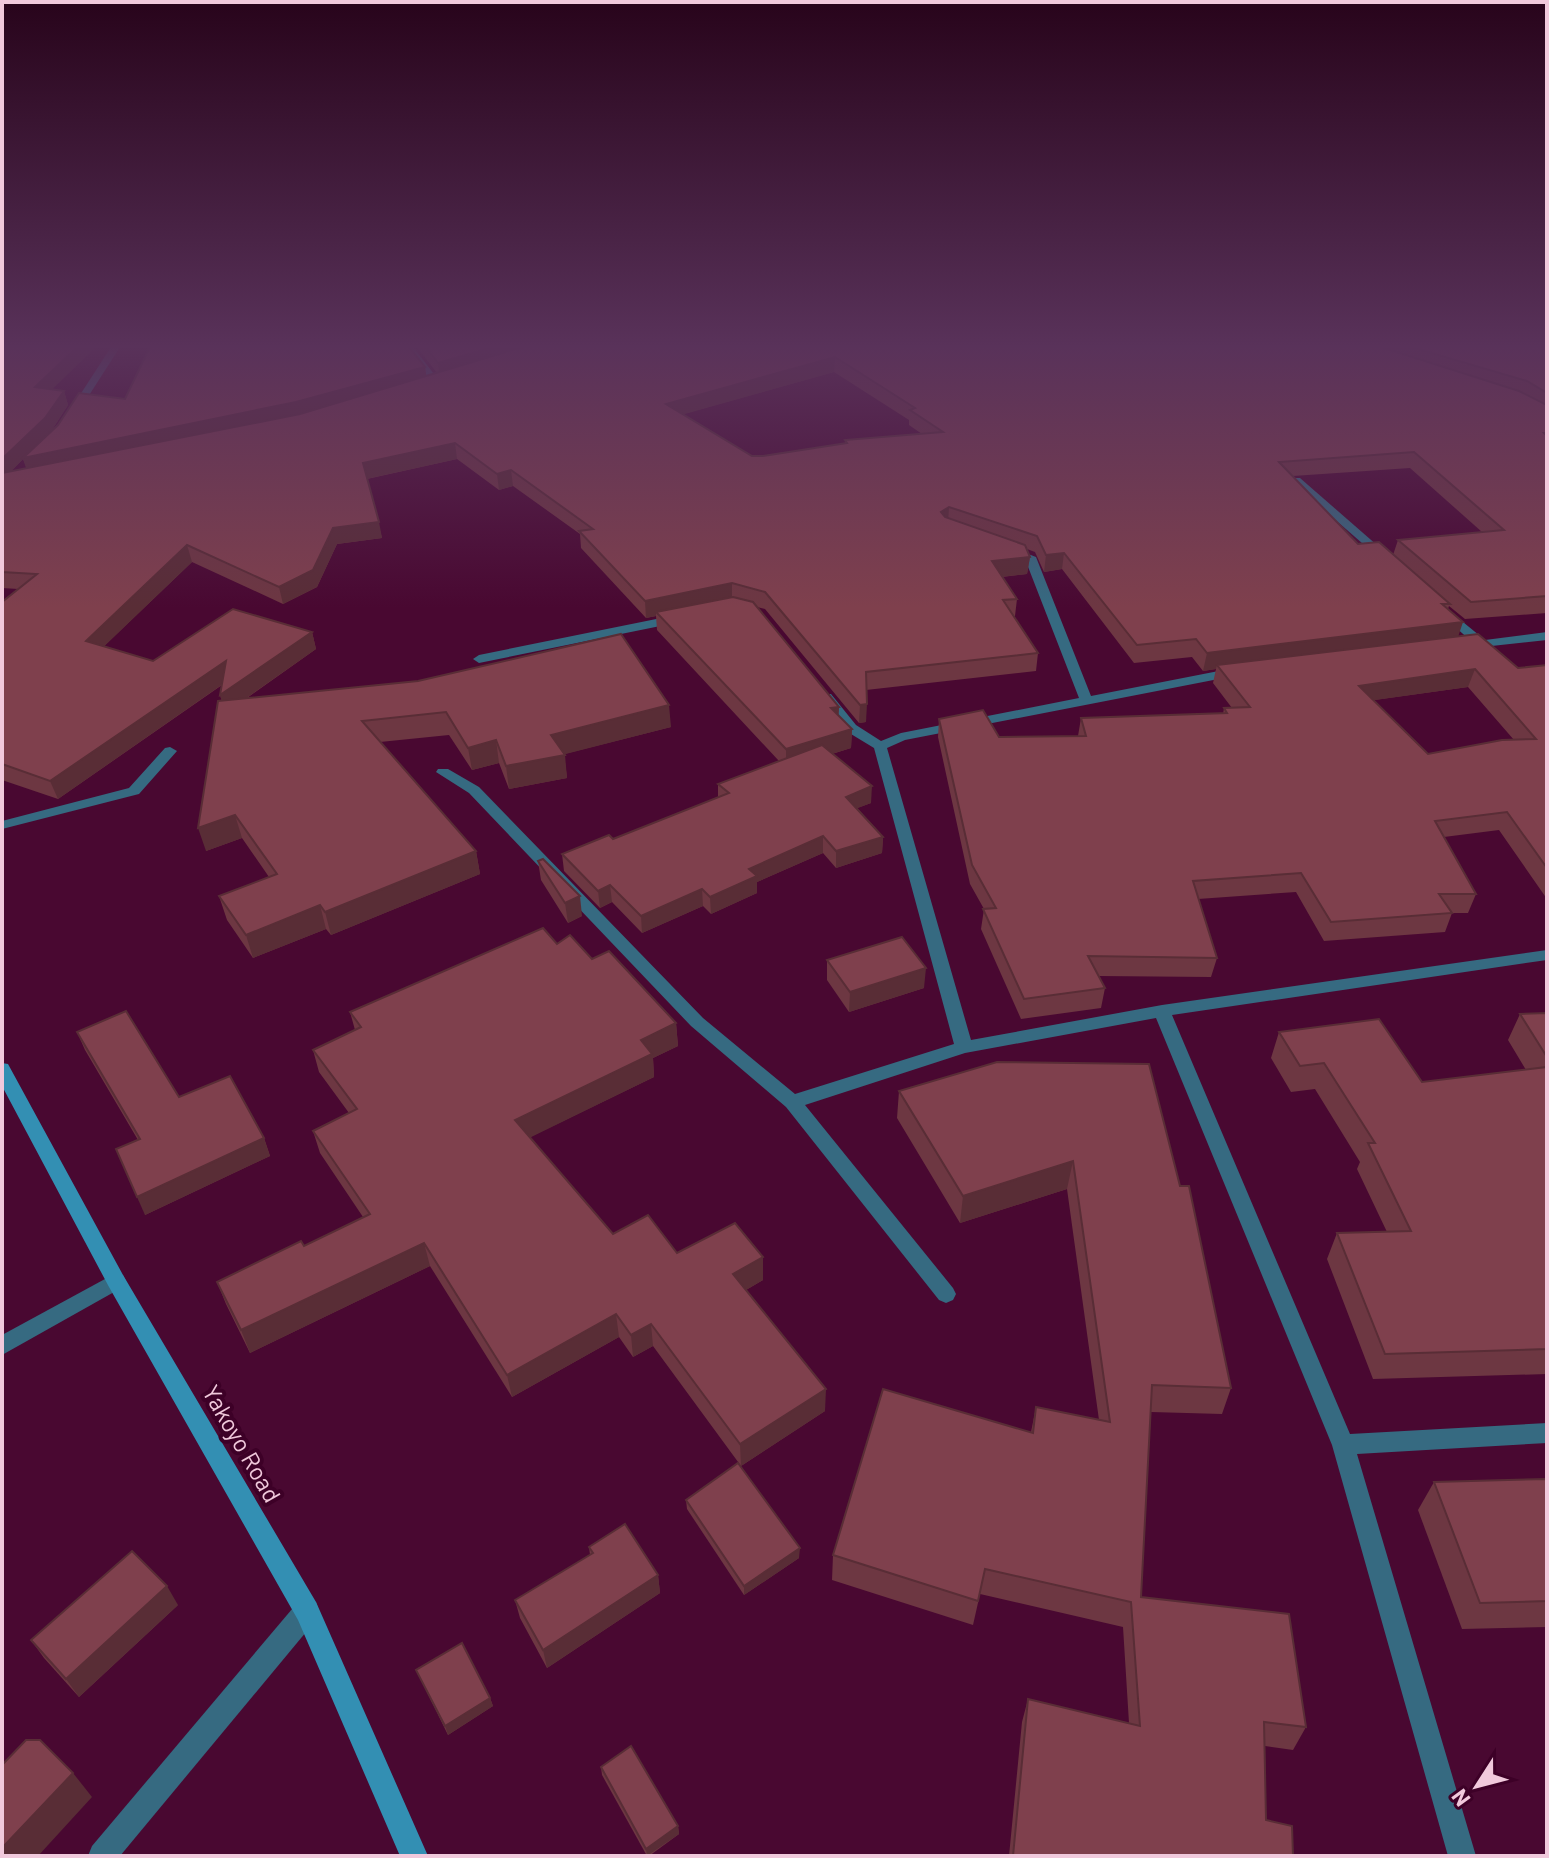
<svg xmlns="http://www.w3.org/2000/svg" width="1549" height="1858" font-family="Barlow,sans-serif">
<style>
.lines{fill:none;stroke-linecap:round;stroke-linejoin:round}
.service{fill:#366a81;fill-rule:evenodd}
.minor{fill:#366a81;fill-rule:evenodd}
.secondary{fill:#338fb3;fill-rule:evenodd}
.wall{fill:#6d3742;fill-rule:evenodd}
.shaded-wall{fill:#592d36}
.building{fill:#7f404d;stroke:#592d36;stroke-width:2;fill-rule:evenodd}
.labels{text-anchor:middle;stroke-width:8;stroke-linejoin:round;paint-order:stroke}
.near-street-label{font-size:24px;fill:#f1c9dc;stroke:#3d0027}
</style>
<rect width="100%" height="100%" fill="#490831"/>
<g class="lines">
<polygon class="service" points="170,747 177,751 139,794 2,829 2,821 129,788 165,748"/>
<g class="minor">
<polygon points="111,347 120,347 77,414 71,414 69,412"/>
<polygon points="404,347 413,347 441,383 441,387 435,387"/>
<polygon points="1292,478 1300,478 1386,553 1386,557 1378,557 1292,482"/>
<polygon points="1010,547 1036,557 1091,696 1234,668 1240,672 1234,676 905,740 887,748 971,1040 1162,1005 1547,950 1547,960 1172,1015 1350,1434 1547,1423 1547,1443 1357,1454 1476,1856 1448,1856 1332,1445 1156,1018 965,1053 805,1105 953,1288 956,1294 953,1300 946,1303 939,1300 786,1107 691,1026 469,793 436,772 438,769 448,769 479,787 703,1018 795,1094 954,1044 874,748 846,731 819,697 821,694 831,694 856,725 881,741 901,733 1079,698 1025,559 1006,552 1004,550"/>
<polygon points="1447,609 1485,640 1547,632 1547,640 1464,649 1464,643 1472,642 1443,616 1441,613"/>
<polygon points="676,615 682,619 680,622 479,663 473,659 479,655"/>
<polygon points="116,1273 123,1275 126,1281 123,1287 2,1355 2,1335"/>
<polygon points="307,1599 316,1602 319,1611 316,1620 120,1856 88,1856 92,1846 298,1602"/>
</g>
<polygon class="secondary" points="2,1063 8,1064 123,1275 316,1602 428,1856 400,1856 298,1620 109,1287 2,1086"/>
</g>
<g class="wall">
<path d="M 2,347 L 53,389 L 64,391 L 68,405 L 50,433 L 125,399 L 425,367 L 426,376 L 437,373 L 417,347 L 1547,347 L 1547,613 L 1465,619 L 1449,606 L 1448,609 L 1458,637 L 1518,668 L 1547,665 L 1547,899 L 1499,830 L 1444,837 L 1476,894 L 1468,913 L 1452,913 L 1445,932 L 1324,941 L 1296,892 L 1198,899 L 1217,958 L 1211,977 L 1098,976 L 1105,988 L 1101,1008 L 1021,1019 L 981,929 L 984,909 L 970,884 L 938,737 L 939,719 L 999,737 L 1078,736 L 1081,718 L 1223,714 L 1224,708 L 1232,708 L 1213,683 L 1216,669 L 1203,671 L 1192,657 L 1134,663 L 1062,569 L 1044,572 L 1035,552 L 1027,549 L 1030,557 L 1027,574 L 1002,577 L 1017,599 L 1015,616 L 1013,616 L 1038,653 L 1036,671 L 866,690 L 866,722 L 859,723 L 765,609 L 757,607 L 839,707 L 838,716 L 852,729 L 851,748 L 832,754 L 871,803 L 857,808 L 883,837 L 882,853 L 836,868 L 823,853 L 757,882 L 757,893 L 711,914 L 703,906 L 642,933 L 612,902 L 600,908 L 564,871 L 562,854 L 613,839 L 718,797 L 718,784 L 779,761 L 657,630 L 656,616 L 646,618 L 581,548 L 580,534 L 513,486 L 499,490 L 457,459 L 367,479 L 382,538 L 337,544 L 317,587 L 283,604 L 192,562 L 104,646 L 153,661 L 312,632 L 316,649 L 247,698 L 671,727 L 564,754 L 567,778 L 509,789 L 499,763 L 472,770 L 449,735 L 380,742 L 476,851 L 480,874 L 331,935 L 326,929 L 253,958 L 227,920 L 219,896 L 269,877 L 242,838 L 206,851 L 222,701 L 220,695 L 222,685 L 58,799 L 2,780 L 2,602 L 18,589 L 2,588 ZM 834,372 L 909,420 L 909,425 L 922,434 L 845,440 L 845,444 L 763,456 L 752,456 L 683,414 ZM 23,459 L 27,468 L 11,471 ZM 1410,468 L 1482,532 L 1398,540 L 1393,555 L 1358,544 L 1293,476 ZM 1468,687 L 1514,740 L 1428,754 L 1374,700 Z"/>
<polygon points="538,861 582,916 568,923 541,880"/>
<polygon points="557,944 592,959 676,1023 678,1046 653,1058 654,1077 530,1137 613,1234 763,1280 746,1290 825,1411 741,1466 653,1346 633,1357 619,1337 512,1397 430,1266 250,1353 226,1304 217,1282 304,1246 363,1217 320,1153 313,1131 349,1113 319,1072 313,1050 355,1030 350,1012"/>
<polygon points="827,960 924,988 849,1012 827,980"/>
<polygon points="1547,1013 1547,1374 1373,1379 1327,1259 1337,1233 1387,1232 1357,1169 1360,1162 1315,1089 1291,1092 1271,1058 1279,1032 1422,1082 1526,1070 1508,1040 1520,1014"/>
<polygon points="77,1032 179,1097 264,1138 270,1156 145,1215 138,1140 85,1050"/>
<polygon points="1149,1064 1231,1388 1222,1414 1151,1412 1141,1597 1306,1727 1293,1750 1265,1746 1266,1820 1293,1856 1009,1856 1022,1722 1028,1699 1129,1723 1123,1627 980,1594 973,1625 832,1580 833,1555 1031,1432 1036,1407 1099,1420 1067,1189 960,1223 897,1118 899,1091"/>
<polygon points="1547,1479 1547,1627 1462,1629 1418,1510 1434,1482"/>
<polygon points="686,1500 799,1558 744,1595 687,1509"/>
<polygon points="589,1547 658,1575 660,1593 547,1668 520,1618 515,1600 590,1555"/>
<polygon points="178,1605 79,1697 44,1658 31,1640"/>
<polygon points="416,1670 490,1698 493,1706 448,1735"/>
<polygon points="601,1767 678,1826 679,1834 649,1856 647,1856 602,1775"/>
</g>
<g class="shaded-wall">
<polygon points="77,347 96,347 40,401 35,387"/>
<polygon points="493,347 544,347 440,378 438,363"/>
<polygon points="835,357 834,372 667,419 666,404"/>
<polygon points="425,367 427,381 299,417 28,474 23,459 5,478 2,469 2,459 64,391 68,405 50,433"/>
<polygon points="455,443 457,459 366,479 363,463"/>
<polygon points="511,470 513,486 499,490 497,474"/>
<polygon points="949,507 948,523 941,512"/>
<polygon points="379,522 382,538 337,544 317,587 283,604 279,587 333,528"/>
<polygon points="187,545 192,562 92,658 86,641"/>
<polygon points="1064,553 1062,569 1044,572 1046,555"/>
<polygon points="1030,557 1027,574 990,578 992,561"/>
<polygon points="732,583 732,600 656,612 656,616 646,618 645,601"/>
<polygon points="1463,622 1457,640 1217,665 1216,669 1203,671 1207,653"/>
<polygon points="312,632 316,649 225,713 220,695"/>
<polygon points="226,661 230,679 58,799 50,781"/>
<polygon points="1475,669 1468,687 1354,703 1359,686"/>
<polygon points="867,704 866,722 859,723 860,705"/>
<polygon points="669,705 671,727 554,757 551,735"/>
<polygon points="839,707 838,726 831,708"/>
<polygon points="852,729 851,748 786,768 786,749"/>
<polygon points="496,740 499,763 472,770 468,748"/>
<polygon points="565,755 567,778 509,789 506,766"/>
<polygon points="872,786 871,803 845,813 846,797"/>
<polygon points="235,815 242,838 206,851 198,828"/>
<polygon points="823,836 823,853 757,882 757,893 711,914 710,897 749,869"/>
<polygon points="883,837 882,853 836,868 836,851"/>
<polygon points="476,851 480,874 331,935 325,912"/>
<polygon points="610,885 612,902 600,908 598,891"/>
<polygon points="702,889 703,906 642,933 641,916"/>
<polygon points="580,896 582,916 568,923 565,903"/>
<polygon points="320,905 326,929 253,958 246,935"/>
<polygon points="926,968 924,988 849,1012 850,992"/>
<polygon points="676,1023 678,1046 653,1058 654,1077 519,1143 515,1120 641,1040"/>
<polygon points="264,1138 270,1156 145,1215 137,1197"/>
<polygon points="1073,1161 1067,1189 960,1223 963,1196"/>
<polygon points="424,1243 430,1266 250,1353 241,1330"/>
<polygon points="763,1257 763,1280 734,1297 733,1274"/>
<polygon points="616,1314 619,1337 512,1397 507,1375"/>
<polygon points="651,1324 653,1346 633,1357 631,1335"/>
<polygon points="826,1389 825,1411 741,1466 740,1444"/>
<polygon points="800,1548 799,1558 744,1595 744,1586"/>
<polygon points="658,1575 660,1593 547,1668 543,1650"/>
<polygon points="167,1586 178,1605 79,1697 66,1679"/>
<polygon points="490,1698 493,1706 448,1735 445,1726"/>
<polygon points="73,1773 92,1797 38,1856 2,1856 2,1848"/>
<polygon points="678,1826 679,1834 647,1856 646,1849"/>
</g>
<g class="building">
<polygon points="2,347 77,347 35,387 64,391 45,418 2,459"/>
<polygon points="150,347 409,347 425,367 296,402 23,458 58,425 79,393 125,399"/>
<polygon points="426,347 493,347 438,363"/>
<path d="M 522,347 L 1381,347 L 1519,391 L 1547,405 L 1547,433 L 1544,433 L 1547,436 L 1547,596 L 1471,602 L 1398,540 L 1504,530 L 1414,452 L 1279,462 L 1358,544 L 1379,542 L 1450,604 L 1442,604 L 1463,622 L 1207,653 L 1196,639 L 1137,645 L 1064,553 L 1046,555 L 1037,536 L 949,507 L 941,512 L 945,517 L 1025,545 L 1030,557 L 992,561 L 1017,599 L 1003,600 L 1038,653 L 866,672 L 867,704 L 860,705 L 765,592 L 732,583 L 645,601 L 579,531 L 593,529 L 511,470 L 497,474 L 455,443 L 363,463 L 379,522 L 333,528 L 313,570 L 279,587 L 187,545 L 86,641 L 153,661 L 233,609 L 312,632 L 220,695 L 226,661 L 50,781 L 2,764 L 2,602 L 37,574 L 2,572 L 2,473 L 300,414 ZM 835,357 L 915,408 L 910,410 L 943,432 L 845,440 L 847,443 L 763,456 L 752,456 L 666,404 Z"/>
<polygon points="1411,347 1547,347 1547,393 1527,381"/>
<polygon points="733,597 753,602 839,707 831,708 852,729 786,749 656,612"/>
<polygon points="621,634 669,705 551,735 565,755 506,766 496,740 468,748 446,712 362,721 476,851 325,912 320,905 246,935 219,896 277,874 235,815 198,828 218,701 418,681"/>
<path d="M 1478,634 L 1518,668 L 1547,665 L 1547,868 L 1507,812 L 1435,821 L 1476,894 L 1439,894 L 1452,913 L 1331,922 L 1301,873 L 1193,881 L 1217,958 L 1088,956 L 1105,988 L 1024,999 L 983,909 L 996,908 L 972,865 L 939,719 L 983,710 L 999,737 L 1086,736 L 1081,718 L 1227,713 L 1224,708 L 1250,707 L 1217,665 ZM 1475,669 L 1536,739 L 1502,740 L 1428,754 L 1359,686 Z"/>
<polygon points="822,745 872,786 846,797 883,837 836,851 823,836 749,869 757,876 710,897 702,889 641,916 610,885 598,891 562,854 609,835 613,839 729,793 718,784"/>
<polygon points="543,859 580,896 565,903 538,861"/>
<polygon points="543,928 557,944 570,935 592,959 609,951 676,1023 641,1040 652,1054 515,1120 613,1234 648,1215 677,1253 735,1223 763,1257 733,1274 826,1389 740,1444 651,1324 631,1335 616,1314 507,1375 424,1243 241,1330 217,1282 301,1241 304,1246 370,1214 313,1131 357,1109 313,1050 361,1027 350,1012"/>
<polygon points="902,937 926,968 850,992 827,960"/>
<polygon points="126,1011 179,1097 230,1076 264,1138 137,1197 116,1149 140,1139 77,1032"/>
<polygon points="1547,1013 1547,1057 1520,1014"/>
<polygon points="1379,1019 1422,1082 1547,1067 1547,1349 1385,1354 1337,1233 1411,1231 1368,1143 1375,1143 1324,1063 1300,1066 1279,1032"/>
<polygon points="997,1062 1149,1064 1180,1186 1189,1186 1231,1388 1152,1385 1141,1597 1289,1614 1306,1727 1264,1722 1266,1820 1292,1826 1293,1856 1013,1856 1028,1699 1140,1726 1131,1602 985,1569 978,1601 833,1555 883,1389 1033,1433 1036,1407 1110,1422 1073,1161 963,1196 899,1091"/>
<polygon points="738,1463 800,1548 744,1586 686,1500"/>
<polygon points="1547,1479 1547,1601 1480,1603 1434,1482"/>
<polygon points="625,1524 658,1575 543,1650 515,1600 593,1553 589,1547"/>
<polygon points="132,1551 167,1586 66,1679 31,1640"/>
<polygon points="462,1643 490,1698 445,1726 416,1670"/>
<polygon points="26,1740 40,1740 73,1773 2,1848 2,1765"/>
<polygon points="631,1746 678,1826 646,1849 601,1767"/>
</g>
<linearGradient id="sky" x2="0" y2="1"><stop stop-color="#28041b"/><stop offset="0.57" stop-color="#59325a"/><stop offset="1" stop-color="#59325a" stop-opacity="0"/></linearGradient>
<rect width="1549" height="608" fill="url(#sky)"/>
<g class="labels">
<g class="near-street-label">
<text transform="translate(241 1444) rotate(60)" y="8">Yakoyo Road</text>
</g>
</g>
<rect width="1549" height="1858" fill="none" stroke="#f1c9dc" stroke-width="8"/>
<g transform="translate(1477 1786) rotate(234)" stroke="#3d0027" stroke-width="6" paint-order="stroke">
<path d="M0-6L14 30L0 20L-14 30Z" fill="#f1c9dc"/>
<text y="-12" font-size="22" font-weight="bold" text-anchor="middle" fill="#f1c9dc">N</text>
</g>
</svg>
